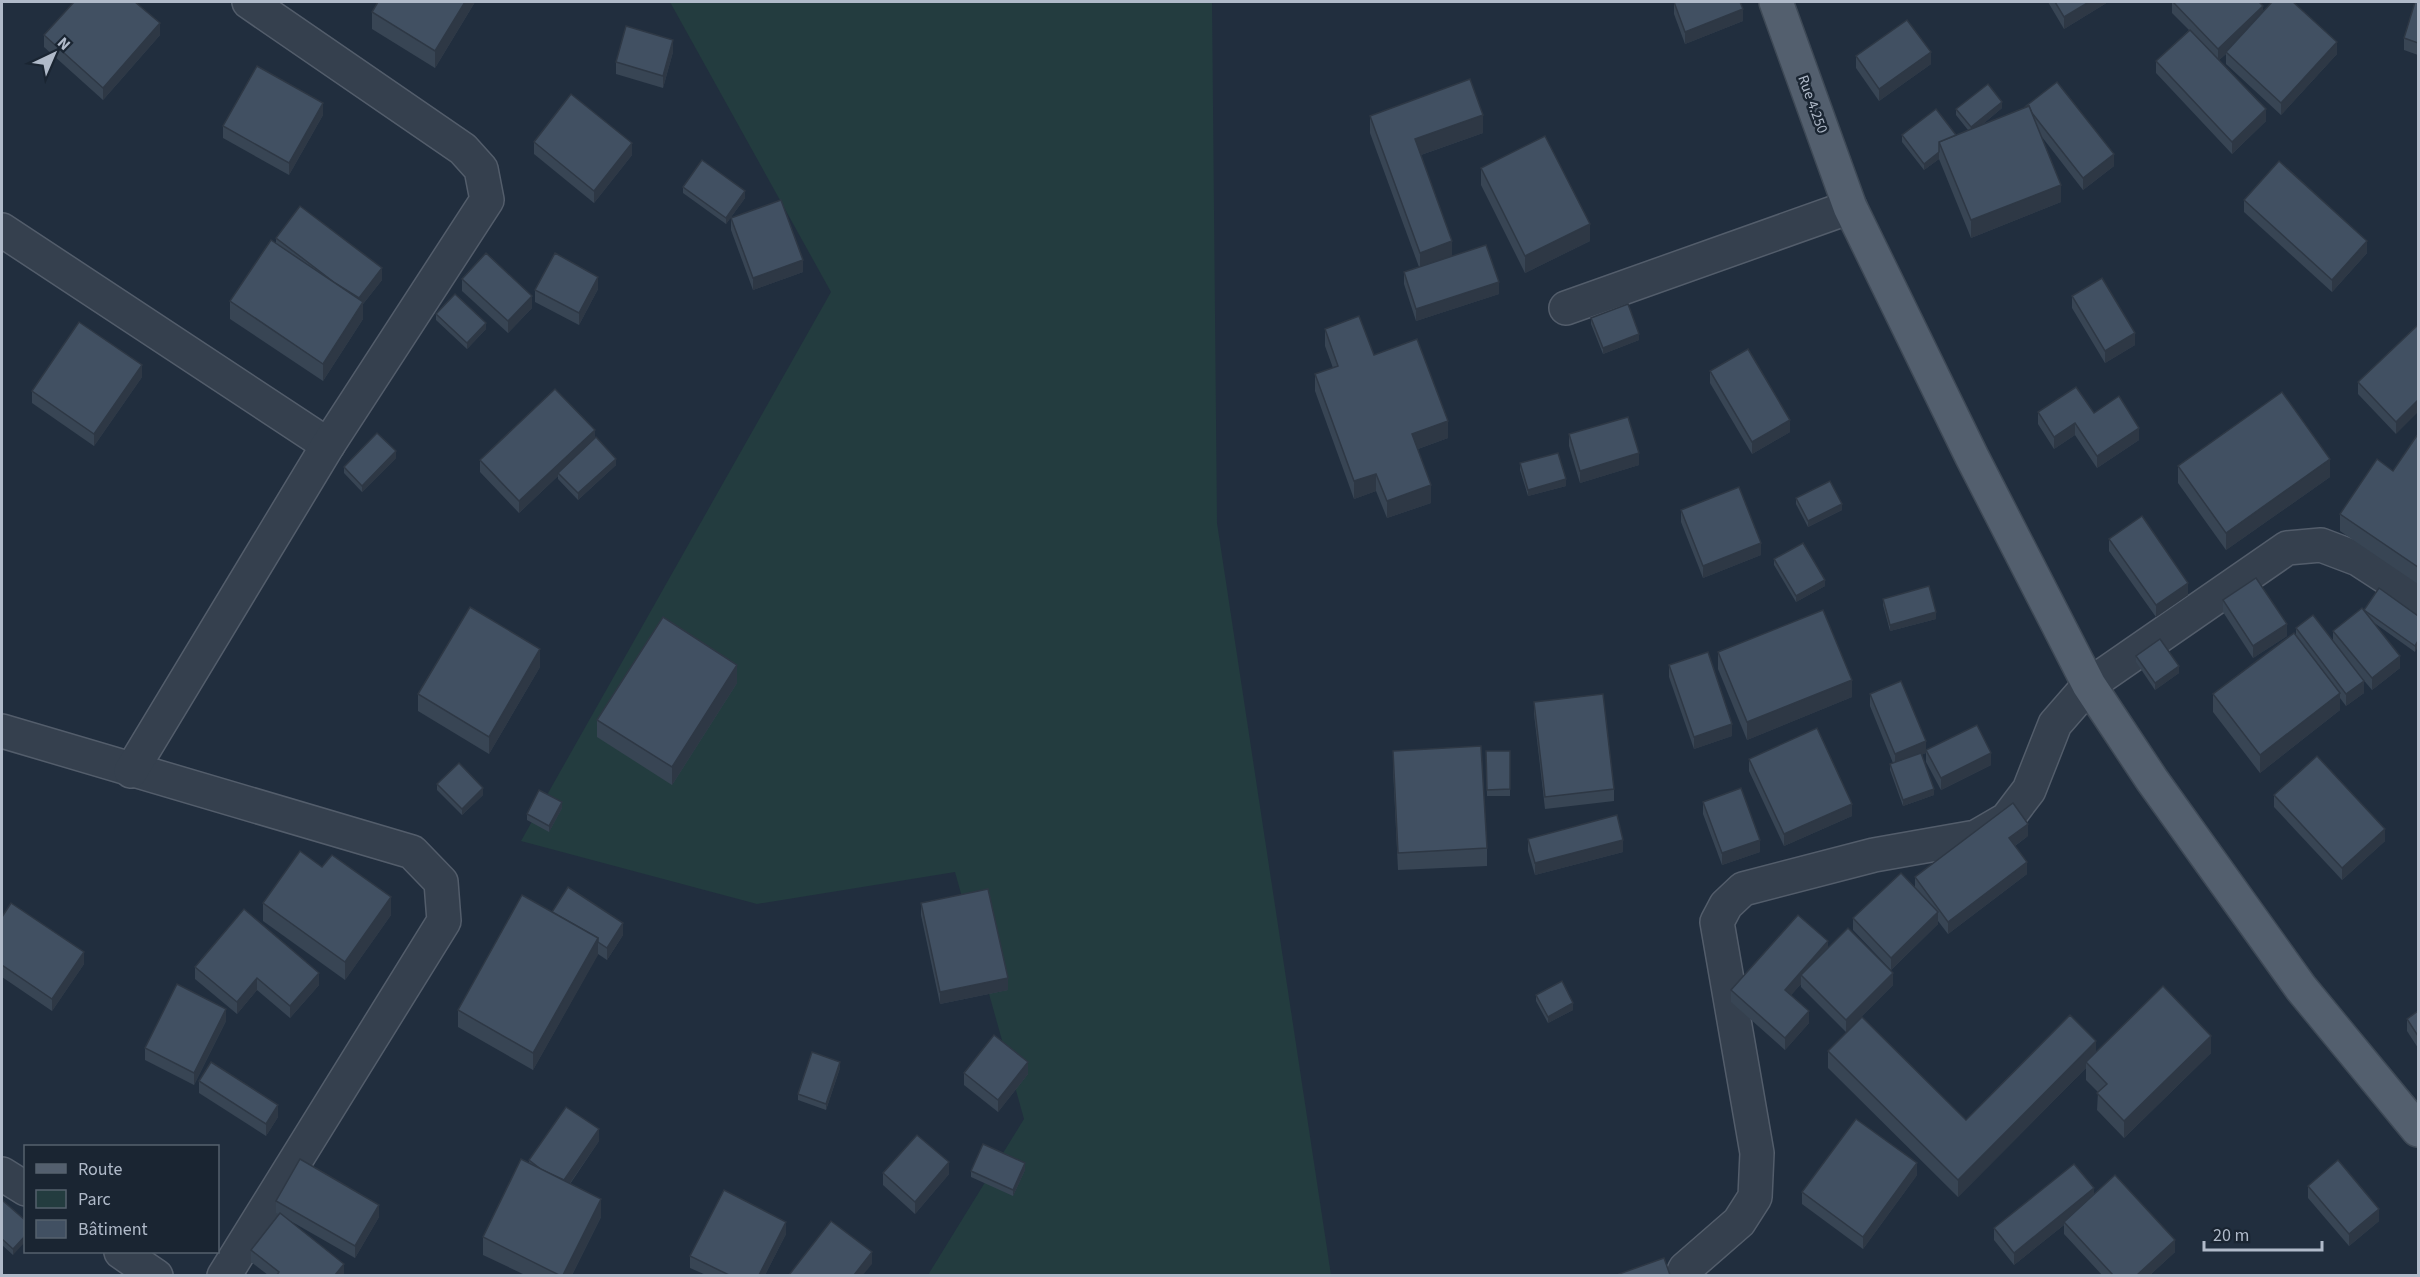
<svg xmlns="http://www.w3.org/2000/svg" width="2420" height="1277" font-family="'Source Sans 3',sans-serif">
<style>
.green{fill:#233c3f}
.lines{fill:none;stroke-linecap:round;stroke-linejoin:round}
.street-casing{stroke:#535d6b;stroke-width:36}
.primary-casing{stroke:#3e4956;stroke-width:36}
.street{stroke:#35404e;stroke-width:33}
.primary{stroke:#535f6e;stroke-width:33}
.wall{fill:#384554}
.shaded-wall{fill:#2e3845}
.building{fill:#415062;stroke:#2e3845;stroke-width:1.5}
.labels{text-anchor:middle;stroke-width:5;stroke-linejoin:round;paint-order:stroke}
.street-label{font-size:15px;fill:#b0bac9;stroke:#1a2532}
</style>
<rect width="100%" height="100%" fill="#212e3e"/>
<polygon class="green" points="670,2 1212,2 1217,523 1331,1275 928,1275 1024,1119 955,872 757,904 521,841 831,292"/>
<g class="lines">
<defs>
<g id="street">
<polyline points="2,230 328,445"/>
<polyline points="1566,308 1850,207"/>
<polyline points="2,731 412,852 441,882 444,921 224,1276"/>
<polyline points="131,771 328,445 487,200 481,169 463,149 249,2"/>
<polyline points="2,1174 26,1189"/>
<polyline points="121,1252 156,1276"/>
<polyline points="1682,1276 1685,1269 1739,1222 1755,1197 1757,1153 1717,922 1726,905 1743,889 1874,855 1976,837 2007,819 2029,790 2055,724 2089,685 2287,548 2321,545 2358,559 2418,598"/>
</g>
<polyline id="primary" points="1776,2 1850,207 1972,457 2089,685 2152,780 2301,988 2418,1130"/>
</defs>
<use href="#street" class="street-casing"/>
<use href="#primary" class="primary-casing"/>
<use href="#street" class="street"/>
<use href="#primary" class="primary"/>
</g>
<g class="wall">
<polygon points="378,2 475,2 435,68 372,29 372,12"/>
<polygon points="1674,2 1743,21 1685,44 1674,14"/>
<polygon points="2048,2 2108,2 2064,29"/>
<polygon points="2172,2 2263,10 2337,54 2281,115 2226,64 2226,54 2219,60 2266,121 2232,154 2156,73 2156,61 2189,30 2172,13"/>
<polygon points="2418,2 2418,55 2404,50 2404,38"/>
<polygon points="44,35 160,35 103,100 44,47"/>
<polygon points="673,52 663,88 616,74 616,62"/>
<polygon points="1856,56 1931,64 1879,101 1856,68"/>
<polygon points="2026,107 2114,166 2083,190 2042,137 2061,202 1971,238 1939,159 1924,170 1902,142 1902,135 1956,135 1968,130 1956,115 1956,109 2002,108 1983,124"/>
<polygon points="323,115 289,175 223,138 223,126"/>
<polygon points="1370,116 1483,133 1421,155 1452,257 1499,294 1416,321 1404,284 1404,272 1419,267 1370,133"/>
<polygon points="534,142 632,155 594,203 534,154"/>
<polygon points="1481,168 1590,241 1525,273 1481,185"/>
<polygon points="683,187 745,198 726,224 683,193"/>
<polygon points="2244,200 2367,253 2332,292 2244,212"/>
<polygon points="731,218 803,272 753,290 731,230"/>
<polygon points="276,238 382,280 363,304 363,319 323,381 230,319 230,301 276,243"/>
<polygon points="462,279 532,308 508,333 462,291"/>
<polygon points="598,289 579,325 535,302 535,290"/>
<polygon points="2072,296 2135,345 2105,363 2072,308"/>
<polygon points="436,314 486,329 467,349 436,320"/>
<polygon points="1591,318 1639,340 1603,354 1591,324"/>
<polygon points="2418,325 2396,434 2358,394 2358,382"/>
<polygon points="1325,329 1374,355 1448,438 1418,449 1431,503 1387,518 1376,491 1354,499 1315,391 1315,374 1333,368 1325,346"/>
<polygon points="1710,371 1790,432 1752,454 1710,383"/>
<polygon points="142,377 94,446 32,403 32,391"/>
<polygon points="2038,412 2139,440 2097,468 2075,435 2054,449 2038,424"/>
<polygon points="1569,434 1639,465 1580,483 1569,446"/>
<polygon points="2418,434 2418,584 2340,531 2340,514 2393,471"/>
<polygon points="595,438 616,465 578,500 558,479 558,476 519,513 480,472 480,460"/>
<polygon points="396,458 362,492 344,473 344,467"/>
<polygon points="1520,463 1566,486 1528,496 1520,470"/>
<polygon points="2178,466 2330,477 2226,550 2178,483"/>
<polygon points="1796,498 1842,510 1808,527 1796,504"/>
<polygon points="1681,510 1761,555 1703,578 1681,522"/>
<polygon points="2109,539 2188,595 2156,617 2109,551"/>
<polygon points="1774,559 1825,586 1796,602 1774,565"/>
<polygon points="1883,599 1936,619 1890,631 1883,605"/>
<polygon points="2223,600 2287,636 2253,658 2223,612"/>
<polygon points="2364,610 2418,616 2415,652 2373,622 2400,668 2372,690 2361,677 2364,693 2346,706 2340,698 2340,710 2260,773 2213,712 2213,694 2296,635 2296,628 2333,641 2333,631 2364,611"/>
<polygon points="1718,652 1852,697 1747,740 1718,669"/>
<polygon points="2136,656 2179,673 2155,690 2136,662"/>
<polygon points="1669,665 1732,736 1694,749 1669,677"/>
<polygon points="540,667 489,754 418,711 418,694"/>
<polygon points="737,683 672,785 597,737 597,720"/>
<polygon points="1870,694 1926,753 1921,755 1934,795 1903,806 1890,770 1890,764 1893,763 1870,706"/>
<polygon points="1534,702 1614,789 1614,801 1545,809 1534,714"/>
<polygon points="1926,750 1991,765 1941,790 1926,762"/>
<polygon points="1393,751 1487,848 1487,866 1398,870 1393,769"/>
<polygon points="1486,751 1510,751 1510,796 1487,796"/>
<polygon points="1749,759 1852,816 1784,846 1749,771"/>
<polygon points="437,784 483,795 462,815 437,790"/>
<polygon points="2274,795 2385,841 2342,880 2274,807"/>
<polygon points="1703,802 1760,852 1722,865 1703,814"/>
<polygon points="562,808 549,832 527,820 527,814"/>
<polygon points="2028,836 2015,846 2027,874 1948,934 1938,921 1938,924 1891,970 1853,930 1853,918 1915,887 1915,877"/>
<polygon points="1528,839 1623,852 1535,875 1528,851"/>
<polygon points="322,867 391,915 345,980 263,921 263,903"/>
<polygon points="921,903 1008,990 940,1004 921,915"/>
<polygon points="552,912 623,935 607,960 598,954 533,1070 458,1027 458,1010"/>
<polygon points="2,917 84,964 52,1011 2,977"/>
<polygon points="1828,948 1893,985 1846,1032 1801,987 1801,984 1791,995 1809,1023 1785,1050 1731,1002 1731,990"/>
<polygon points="195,967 319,985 290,1018 257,990 237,1014 195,979"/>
<polygon points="1536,995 1573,1010 1548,1023 1536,1001"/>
<polygon points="2418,1011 2418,1048 2407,1031 2407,1019"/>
<polygon points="226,1021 194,1085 145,1060 145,1048"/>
<polygon points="1828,1051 1966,1120 2096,1052 2211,1053 2124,1138 2097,1110 2098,1092 2086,1080 2086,1068 1958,1197 1828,1068"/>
<polygon points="840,1068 826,1110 798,1100 798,1094"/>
<polygon points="964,1073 1028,1074 998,1112 964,1085"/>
<polygon points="199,1081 278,1117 266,1136 199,1093"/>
<polygon points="599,1141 570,1184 601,1217 572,1275 525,1275 483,1255 483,1237 529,1163 529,1160"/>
<polygon points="1025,1170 1013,1196 971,1177 971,1171"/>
<polygon points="883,1173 949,1174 915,1214 883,1185"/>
<polygon points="1917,1175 1863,1249 1802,1204 1802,1192"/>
<polygon points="2308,1186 2379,1221 2349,1246 2308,1198"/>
<polygon points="2094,1195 2175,1252 2150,1275 2102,1275 2064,1234 2064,1225 2014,1265 1994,1240 1994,1228"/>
<polygon points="2,1200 26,1221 13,1255 2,1245"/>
<polygon points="276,1201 379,1217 355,1258 287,1219 344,1275 268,1275 251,1262 251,1250 279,1214 276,1213"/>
<polygon points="786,1234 765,1275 706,1275 690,1268 690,1256"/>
</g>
<g class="shaded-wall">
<polygon points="465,2 475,2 435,68 435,51"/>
<polygon points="2089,2 2108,2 2064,29 2064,17"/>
<polygon points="2263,6 2263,18 2226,52 2226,54 2218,61 2218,49"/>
<polygon points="1743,9 1743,21 1685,44 1685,32"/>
<polygon points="160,23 160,35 103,100 103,88"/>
<polygon points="673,40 673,52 663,88 663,76"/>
<polygon points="2337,42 2337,54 2281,115 2281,103"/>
<polygon points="1931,52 1931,64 1879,101 1879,89"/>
<polygon points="2002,102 2002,108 1971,134 1971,127"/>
<polygon points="323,103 323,115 289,175 289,163"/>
<polygon points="2266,109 2266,121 2232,154 2232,142"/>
<polygon points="1483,115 1483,133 1415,157 1415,139"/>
<polygon points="632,143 632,155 594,203 594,191"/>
<polygon points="1939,152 1939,159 1924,170 1924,164"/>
<polygon points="2114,154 2114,166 2083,190 2083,178"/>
<polygon points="2061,185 2061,202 1971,238 1971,220"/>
<polygon points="745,191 745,198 726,224 726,218"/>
<polygon points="1590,224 1590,241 1525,273 1525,256"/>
<polygon points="1452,241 1452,258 1420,270 1420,253"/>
<polygon points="2367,241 2367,253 2332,292 2332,280"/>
<polygon points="803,260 803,272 753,290 753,278"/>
<polygon points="382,268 382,280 363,304 363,319 323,381 323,364 358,300"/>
<polygon points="598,277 598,289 579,325 579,313"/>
<polygon points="1499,282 1499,294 1416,321 1416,309"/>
<polygon points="532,296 532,308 508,333 508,321"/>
<polygon points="486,323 486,329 467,349 467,343"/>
<polygon points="2135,333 2135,345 2105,363 2105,351"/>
<polygon points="1639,334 1639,340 1603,354 1603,348"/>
<polygon points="142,365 142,377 94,446 94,434"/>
<polygon points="2418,400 2418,412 2396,434 2396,422"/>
<polygon points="1790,420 1790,432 1752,454 1752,442"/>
<polygon points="1448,421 1448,438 1412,451 1412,434"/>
<polygon points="2075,423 2075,435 2054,449 2054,437"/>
<polygon points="2139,428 2139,440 2097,468 2097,456"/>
<polygon points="595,430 595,442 558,473 558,476 519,513 519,501"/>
<polygon points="396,451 396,458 362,492 362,486"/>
<polygon points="1639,453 1639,465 1580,483 1580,471"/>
<polygon points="616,459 616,465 578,500 578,493"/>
<polygon points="2330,459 2330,477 2226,550 2226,533"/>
<polygon points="1376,474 1376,491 1354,499 1354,481"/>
<polygon points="1566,479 1566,486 1528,496 1528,490"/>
<polygon points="1431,485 1431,503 1387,518 1387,501"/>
<polygon points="1842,504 1842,510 1808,527 1808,521"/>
<polygon points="1761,543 1761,555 1703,578 1703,566"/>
<polygon points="1825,580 1825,586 1796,602 1796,596"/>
<polygon points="2188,583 2188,595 2156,617 2156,605"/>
<polygon points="1936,612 1936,619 1890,631 1890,625"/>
<polygon points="2287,624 2287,636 2253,658 2253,646"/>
<polygon points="2418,641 2418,647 2415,652 2415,646"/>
<polygon points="540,649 540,667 489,754 489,737"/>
<polygon points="2400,656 2400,668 2372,690 2372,678"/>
<polygon points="737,665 737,683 672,785 672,767"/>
<polygon points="2179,666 2179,673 2155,690 2155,683"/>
<polygon points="1852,680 1852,697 1747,740 1747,722"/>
<polygon points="2364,681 2364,693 2346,706 2346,694"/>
<polygon points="2340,693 2340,710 2260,773 2260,755"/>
<polygon points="1732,724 1732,736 1694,749 1694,737"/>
<polygon points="1926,741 1926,753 1895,766 1895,754"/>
<polygon points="1991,753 1991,765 1941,790 1941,778"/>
<polygon points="483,788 483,795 462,815 462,809"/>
<polygon points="1934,789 1934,795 1903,806 1903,800"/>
<polygon points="562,802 562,808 549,832 549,826"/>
<polygon points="1852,804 1852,816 1784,846 1784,834"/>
<polygon points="2028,824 2028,836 2009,850 2009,838"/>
<polygon points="2385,829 2385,841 2342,880 2342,868"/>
<polygon points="1623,840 1623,852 1535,875 1535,863"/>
<polygon points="1760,840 1760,852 1722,865 1722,853"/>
<polygon points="2027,862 2027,874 1948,934 1948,922"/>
<polygon points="391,897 391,915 345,980 345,962"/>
<polygon points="1938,912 1938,924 1891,970 1891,958"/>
<polygon points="623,923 623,935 607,960 607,948"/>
<polygon points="598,938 598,955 533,1070 533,1053"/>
<polygon points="1828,941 1828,953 1801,975 1801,984 1785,1002 1785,990"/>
<polygon points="84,952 84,964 52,1011 52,999"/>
<polygon points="319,973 319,985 290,1018 290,1006"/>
<polygon points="1893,973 1893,985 1846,1032 1846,1020"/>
<polygon points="257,978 257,990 237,1014 237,1002"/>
<polygon points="1008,978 1008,990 940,1004 940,992"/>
<polygon points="1573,1003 1573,1010 1548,1023 1548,1017"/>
<polygon points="226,1009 226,1021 194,1085 194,1073"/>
<polygon points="1809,1011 1809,1023 1785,1050 1785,1038"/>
<polygon points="2211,1036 2211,1053 2124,1138 2124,1121"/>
<polygon points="2096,1041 2096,1058 2086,1062 2086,1068 1958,1197 1958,1180"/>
<polygon points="840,1062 840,1068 826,1110 826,1104"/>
<polygon points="1028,1062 1028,1074 998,1112 998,1100"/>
<polygon points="278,1105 278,1117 266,1136 266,1124"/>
<polygon points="599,1129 599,1141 561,1196 561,1184"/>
<polygon points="949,1162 949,1174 915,1214 915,1202"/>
<polygon points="1025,1163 1025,1170 1013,1196 1013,1190"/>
<polygon points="1917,1163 1917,1175 1863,1249 1863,1237"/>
<polygon points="2094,1188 2094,1200 2064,1222 2064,1225 2014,1265 2014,1253"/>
<polygon points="601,1199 601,1217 572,1275 563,1275"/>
<polygon points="379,1205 379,1217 355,1258 355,1246"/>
<polygon points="2379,1209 2379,1221 2349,1246 2349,1234"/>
<polygon points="786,1222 786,1234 765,1275 759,1275"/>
<polygon points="26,1235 26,1241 13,1255 13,1249"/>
<polygon points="2175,1240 2175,1252 2150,1275 2137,1275"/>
<polygon points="872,1252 872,1264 863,1275 854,1275"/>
<polygon points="344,1264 344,1275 335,1275"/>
</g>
<g class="building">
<polygon points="74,2 135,2 160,23 103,88 44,35"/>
<polygon points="378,2 465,2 435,51 372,12"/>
<polygon points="1674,2 1740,2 1743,9 1685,32"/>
<polygon points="2055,2 2089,2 2064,17"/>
<polygon points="2173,2 2259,2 2263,6 2218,49"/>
<polygon points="2272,2 2293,2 2337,42 2281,103 2226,52"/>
<polygon points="2415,2 2418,2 2418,43 2404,38"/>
<polygon points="1907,20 1931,52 1879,89 1856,56"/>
<polygon points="626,26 673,40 663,76 616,62"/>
<polygon points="2190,30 2266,109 2232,142 2156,61"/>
<polygon points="257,66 323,103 289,163 223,126"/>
<polygon points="1470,79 1483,115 1415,139 1452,241 1420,253 1370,116"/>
<polygon points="2057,82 2114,154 2083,178 2032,113 2029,106 2026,106"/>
<polygon points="1988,84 2002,102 1971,127 1956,109"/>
<polygon points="571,94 632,143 594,191 534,142"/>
<polygon points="2029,106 2061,185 1971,220 1939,142"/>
<polygon points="1936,109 1956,135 1939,142 1939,152 1924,164 1902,135"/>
<polygon points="1545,136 1590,224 1525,256 1481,168"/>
<polygon points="702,160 745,191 726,218 683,187"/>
<polygon points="2279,161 2367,241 2332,280 2244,200"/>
<polygon points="781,200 803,260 753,278 731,218"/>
<polygon points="300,206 382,268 359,298 335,283 276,238"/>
<polygon points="271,240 363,302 323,364 230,301"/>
<polygon points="1486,245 1499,282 1416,309 1404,272"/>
<polygon points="486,253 532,296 508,321 462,279"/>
<polygon points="555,253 598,277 579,313 535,290"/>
<polygon points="2102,278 2135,333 2105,351 2072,296"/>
<polygon points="455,294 486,323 467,343 436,314"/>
<polygon points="1628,304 1639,334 1603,348 1591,318"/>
<polygon points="1359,316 1374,355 1417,339 1448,421 1412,434 1431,485 1387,501 1376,474 1354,481 1315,374 1338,366 1325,329"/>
<polygon points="79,322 142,365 94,434 32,391"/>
<polygon points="2418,325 2418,400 2396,422 2358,382"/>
<polygon points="1748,349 1790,420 1752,442 1710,371"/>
<polygon points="2076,387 2094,413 2119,396 2139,428 2097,456 2075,423 2054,437 2038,412"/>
<polygon points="555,389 595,430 519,501 480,460"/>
<polygon points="2282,392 2330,459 2226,533 2178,466"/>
<polygon points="1628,417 1639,453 1580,471 1569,434"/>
<polygon points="377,433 396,451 362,486 344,467"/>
<polygon points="2418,434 2418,567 2340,514 2377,459 2393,471"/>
<polygon points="596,437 616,459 578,493 558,473"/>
<polygon points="1558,453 1566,479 1528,490 1520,463"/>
<polygon points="1830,481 1842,504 1808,521 1796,498"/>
<polygon points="1739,487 1761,543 1703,566 1681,510"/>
<polygon points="2142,516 2188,583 2156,605 2109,539"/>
<polygon points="1803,543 1825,580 1796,596 1774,559"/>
<polygon points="2256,578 2287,624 2253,646 2223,600"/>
<polygon points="1929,586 1936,612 1890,625 1883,599"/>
<polygon points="2379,588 2418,616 2418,641 2415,646 2364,610"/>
<polygon points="470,607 540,649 489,737 418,694"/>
<polygon points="2362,608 2400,656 2372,678 2333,631"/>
<polygon points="1823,610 1852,680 1747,722 1718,652"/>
<polygon points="2313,615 2364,681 2346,694 2296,628"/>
<polygon points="663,617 737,665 672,767 597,720"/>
<polygon points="2294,633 2340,693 2260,755 2213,694"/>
<polygon points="2160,639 2179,666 2155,683 2136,656"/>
<polygon points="1708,652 1732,724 1694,737 1669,665"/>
<polygon points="1901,681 1926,741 1895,754 1870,694"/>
<polygon points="1603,694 1614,789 1545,797 1534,702"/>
<polygon points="1977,725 1991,753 1941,778 1926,750"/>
<polygon points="1817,728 1852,804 1784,834 1749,759"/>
<polygon points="1481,746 1487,848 1398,853 1393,751"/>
<polygon points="1486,751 1510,751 1510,789 1487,790"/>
<polygon points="1921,753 1934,789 1903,800 1890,764"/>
<polygon points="2317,756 2385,829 2342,868 2274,795"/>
<polygon points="459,763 483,788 462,809 437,784"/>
<polygon points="1741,788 1760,840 1722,853 1703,802"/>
<polygon points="539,790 562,802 549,826 527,814"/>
<polygon points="2013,803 2028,824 2009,838 2027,862 1948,922 1915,877"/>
<polygon points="1617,815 1623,840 1535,863 1528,839"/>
<polygon points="300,851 322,867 332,855 391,897 345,962 263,903"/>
<polygon points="1901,873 1938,912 1891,958 1853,918"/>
<polygon points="568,887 623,923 607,948 598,942 598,938 552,912"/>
<polygon points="988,889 1008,978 940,992 921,903"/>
<polygon points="522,895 598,938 533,1053 458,1010"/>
<polygon points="11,903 84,952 52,999 2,965 2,917"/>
<polygon points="244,909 319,973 290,1006 257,978 237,1002 195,967"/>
<polygon points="1798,915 1828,941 1785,990 1809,1011 1785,1038 1731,990"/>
<polygon points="1848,928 1893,973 1846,1020 1801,975"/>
<polygon points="1562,981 1573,1003 1548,1017 1536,995"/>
<polygon points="177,984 226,1009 194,1073 145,1048"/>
<polygon points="2163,986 2211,1036 2124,1121 2097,1093 2107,1084 2086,1062"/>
<polygon points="2418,1011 2418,1036 2407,1019"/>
<polygon points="2070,1015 2096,1041 1958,1180 1828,1051 1862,1017 1966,1120"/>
<polygon points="994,1035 1028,1062 998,1100 964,1073"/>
<polygon points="812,1052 840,1062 826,1104 798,1094"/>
<polygon points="211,1062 278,1105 266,1124 199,1081"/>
<polygon points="566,1107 599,1129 564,1180 542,1170 529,1160"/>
<polygon points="1856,1119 1917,1163 1863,1237 1802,1192"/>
<polygon points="917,1135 949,1162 915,1202 883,1173"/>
<polygon points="983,1144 1025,1163 1013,1190 971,1171"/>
<polygon points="300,1159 379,1205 355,1246 276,1201"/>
<polygon points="521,1159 601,1199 563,1275 559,1275 483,1237"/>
<polygon points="2338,1160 2379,1209 2349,1234 2308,1186"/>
<polygon points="2074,1164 2094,1188 2014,1253 1994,1228"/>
<polygon points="2115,1175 2175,1240 2137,1275 2113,1275 2064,1222"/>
<polygon points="724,1190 786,1222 759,1275 729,1275 690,1256"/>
<polygon points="2,1200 26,1221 26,1235 13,1249 2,1239"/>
<polygon points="280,1213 344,1264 335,1275 277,1275 279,1272 251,1250"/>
<polygon points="831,1221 872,1252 854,1275 789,1275"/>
<polygon points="1664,1258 1670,1275 1620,1275 1619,1274"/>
</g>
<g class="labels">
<g class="street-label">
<text transform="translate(1813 104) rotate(70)" y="5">Rue 4.250</text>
</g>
</g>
<rect width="2420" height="1277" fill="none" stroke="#b0bac9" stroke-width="6"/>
<rect x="24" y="1145" width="195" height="108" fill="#1a2532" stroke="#56616e" stroke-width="1.5"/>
<rect x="36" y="1164" width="30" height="9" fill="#535f6e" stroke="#56616e" stroke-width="1.5"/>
<text x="78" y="1175" font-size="18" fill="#b0bac9">Route</text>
<rect x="36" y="1190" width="30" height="18" fill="#233c3f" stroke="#56616e" stroke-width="1.5"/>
<text x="78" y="1205" font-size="18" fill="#b0bac9">Parc</text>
<rect x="36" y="1220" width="30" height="18" fill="#415062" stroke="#56616e" stroke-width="1.5"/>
<text x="78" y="1235" font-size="18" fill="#b0bac9">Bâtiment</text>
<g transform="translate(54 54) rotate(44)" stroke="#1a2532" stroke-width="4.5" paint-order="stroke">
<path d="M0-4.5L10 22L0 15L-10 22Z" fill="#b0bac9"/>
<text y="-9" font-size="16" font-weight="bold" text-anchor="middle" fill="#b0bac9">N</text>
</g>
<path d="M2204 1241v9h118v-9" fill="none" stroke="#b0bac9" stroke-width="3"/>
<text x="2213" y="1241" font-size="18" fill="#b0bac9" stroke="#1a2532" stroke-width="4.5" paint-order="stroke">20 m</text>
</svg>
